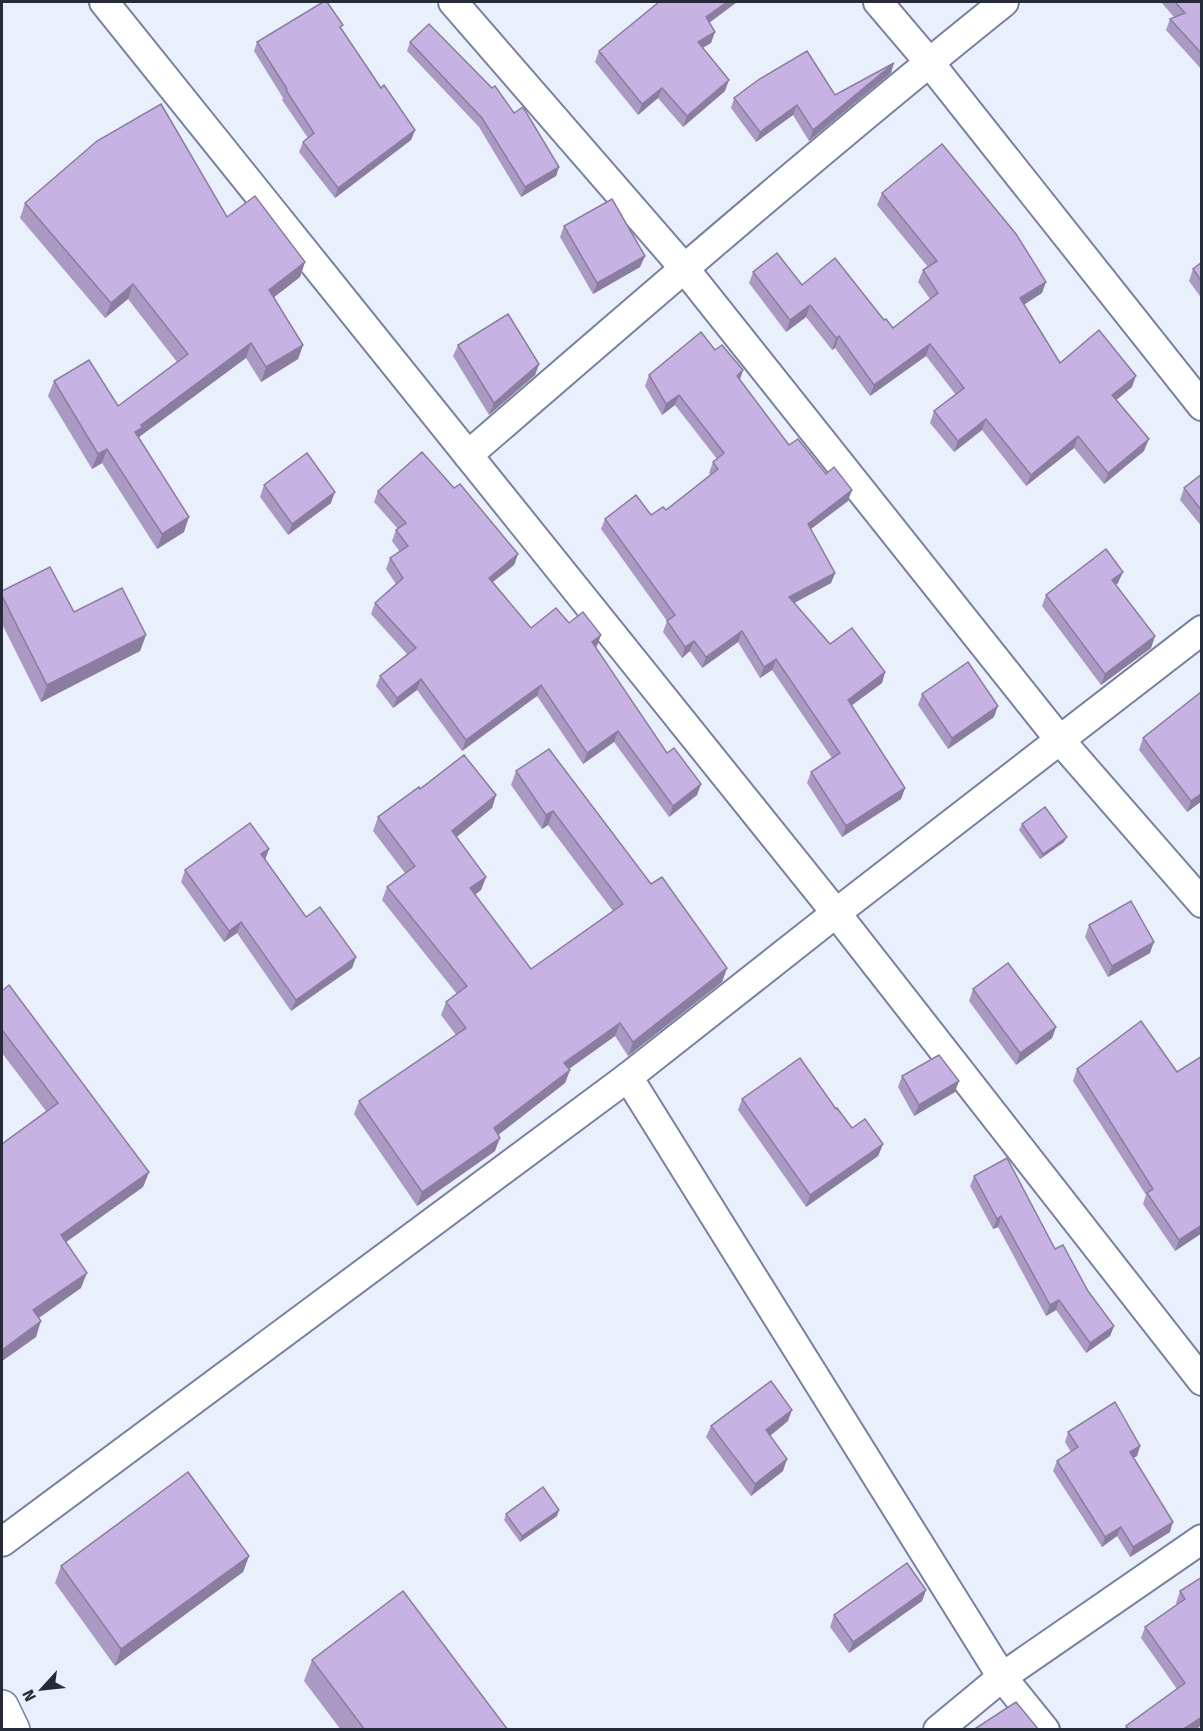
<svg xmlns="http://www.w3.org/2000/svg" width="1203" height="1731" font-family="'Fira Sans',sans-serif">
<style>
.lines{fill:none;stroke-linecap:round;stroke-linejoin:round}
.street-casing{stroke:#78819f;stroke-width:32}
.primary-casing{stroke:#78819f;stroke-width:36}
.street{stroke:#fff;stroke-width:28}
.primary{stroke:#fff;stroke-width:33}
.wall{fill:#aa99c3}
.shaded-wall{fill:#8b7d9f}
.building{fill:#c6b2e3;stroke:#8b7d9f;stroke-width:1.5}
</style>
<rect width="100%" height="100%" fill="#eaeffc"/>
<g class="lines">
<defs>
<g id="street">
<polyline points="104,2 836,913 1202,1381"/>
<polyline points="453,2 684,268 1059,739 1202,903"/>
<polyline points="878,2 929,62 1202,406"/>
<path d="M 468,455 C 645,302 822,148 1004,2"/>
<polyline points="628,1077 1002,1677 1045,1730"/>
<polyline points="2,1542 628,1077 836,913 1202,630"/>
<polyline points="938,1730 1002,1677 1202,1539"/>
</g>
<polyline id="primary" points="2,1707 13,1730"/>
</defs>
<use href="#street" class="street-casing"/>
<use href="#primary" class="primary-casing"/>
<use href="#street" class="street"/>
<use href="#primary" class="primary"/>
</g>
<g class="wall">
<polygon points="657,2 737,2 709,23 711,43 703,48 725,91 683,127 658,98 638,115 595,62 599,51 656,4"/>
<polygon points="1161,2 1202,2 1202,70 1166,30 1170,19 1174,17"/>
<polygon points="342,30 381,88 415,130 411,140 335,198 299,152 303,142 308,138 282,100 283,98 254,51 257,42"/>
<polygon points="410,42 514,113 559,167 556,176 521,197 479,127 407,51"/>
<polygon points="891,73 809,141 793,115 756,142 731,108 734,98 835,95"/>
<polygon points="882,193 1042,293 1024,304 1060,363 1132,387 1116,400 1144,451 1104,484 1074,448 1026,486 982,430 954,452 930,423 934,411 956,395 926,356 870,396 835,348 832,350 806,317 786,332 749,283 753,272 802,285 884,320 893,328 930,299 918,282 923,270 928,267 877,205"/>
<polygon points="25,203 227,217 305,262 300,277 274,297 303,345 298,359 261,382 246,358 139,437 184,532 157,549 102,463 92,469 48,396 54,381 118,406 177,362 128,299 105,318 20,218"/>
<polygon points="564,226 645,256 640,267 593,294 560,237"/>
<polygon points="1202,262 1202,299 1189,281 1193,269"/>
<polygon points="458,345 539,364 535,375 489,415 453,356"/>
<polygon points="715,350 743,370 740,380 789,445 826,474 848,501 811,529 835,573 831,583 794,603 830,644 885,672 882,683 852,705 905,788 901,799 842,837 807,783 811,772 832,758 772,670 760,678 738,642 702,668 690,651 682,658 663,632 667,621 601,529 605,519 651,515 666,510 711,475 709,473 713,462 717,459 675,405 662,415 645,386 649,375"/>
<polygon points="1202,474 1202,527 1180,500 1184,488"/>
<polygon points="264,485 331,503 288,535 260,497"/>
<polygon points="454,488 518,554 514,565 493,582 531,628 569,623 597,646 595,647 667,753 701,784 697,795 669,817 614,742 583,764 537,696 462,751 417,690 393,708 376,686 380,676 407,654 371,614 375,603 396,584 386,569 390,558 400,552 392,541 396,530 398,529 374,502 378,491"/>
<polygon points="1118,583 1116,585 1155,636 1151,648 1101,685 1042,606 1046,595"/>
<polygon points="2,596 146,635 140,651 41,702 2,624"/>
<polygon points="1202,693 1202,801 1187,812 1139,750 1143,738"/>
<polygon points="922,694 994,717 948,749 918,705"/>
<polygon points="516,771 651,884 727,968 722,982 628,1056 615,1036 569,1069 570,1070 565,1083 498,1135 495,1151 417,1206 354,1114 359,1101 456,1035 441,1015 446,1002 457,994 382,900 387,887 405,873 373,831 378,817 420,789 496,795 492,808 456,837 486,877 481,890 475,895 531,969 613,911 548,825 542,829 511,785"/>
<polygon points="1022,824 1064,842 1040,859 1019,830"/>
<polygon points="269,849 265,859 306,917 356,957 352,968 291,1011 237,933 224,942 181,882 185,870"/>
<polygon points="1089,925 1150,953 1108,977 1085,937"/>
<polygon points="973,989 1056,1027 1052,1038 1016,1065 969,1001"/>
<polygon points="2,991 149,1172 143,1187 66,1242 81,1288 39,1318 36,1337 2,1361 2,1144 46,1111 2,1053"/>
<polygon points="1077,1069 1177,1072 1202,1233 1175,1251 1143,1204 1146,1195 1073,1081"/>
<polygon points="902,1076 955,1092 914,1116 898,1087"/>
<polygon points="742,1099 836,1109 852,1128 883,1144 878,1156 806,1207 738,1110"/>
<polygon points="974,1176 1055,1249 1114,1326 1110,1336 1086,1353 1056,1310 1046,1316 998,1227 993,1229 970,1186"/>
<polygon points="788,1421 770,1436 783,1471 751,1496 706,1437 711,1426"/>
<polygon points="1068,1432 1140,1446 1137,1456 1133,1458 1170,1532 1130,1557 1117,1536 1102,1547 1053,1471 1057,1461 1071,1452 1065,1442"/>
<polygon points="506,1514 557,1516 520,1542 504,1520"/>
<polygon points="249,1556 243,1572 115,1666 55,1583 61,1566"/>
<polygon points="1202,1577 1202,1725 1195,1730 1125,1730 1126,1726 1177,1689 1141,1638 1145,1627 1177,1604 1176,1603 1180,1591"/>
<polygon points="926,1590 922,1601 849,1653 830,1627 834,1615"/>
<polygon points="312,1660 508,1730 341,1730 304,1681"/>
</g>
<g class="shaded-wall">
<polygon points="727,2 737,2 702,28 706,17"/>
<polygon points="715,32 711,43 694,52 698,42"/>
<polygon points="894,63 891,73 809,141 813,130"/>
<polygon points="729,80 725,91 683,127 687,116"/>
<polygon points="662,88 658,98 638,115 642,104"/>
<polygon points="797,105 793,115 756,142 760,132"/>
<polygon points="415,130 411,140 335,198 338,188"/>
<polygon points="559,167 556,176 521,197 525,187"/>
<polygon points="645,256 640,267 593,294 597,283"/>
<polygon points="305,262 300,277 264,305 269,290"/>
<polygon points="1046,282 1042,293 1016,310 1020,298"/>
<polygon points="133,284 128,299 105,318 111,303"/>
<polygon points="810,305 806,317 786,332 790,320"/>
<polygon points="839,336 835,348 832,350 836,338"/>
<polygon points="251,343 246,358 139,437 137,443 135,432 141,425"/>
<polygon points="930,344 926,356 870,396 874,385"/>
<polygon points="303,345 298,359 261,382 266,367"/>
<polygon points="539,364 535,375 489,415 494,403"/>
<polygon points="743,370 739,381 737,376"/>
<polygon points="1136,376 1132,387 1108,407 1112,395"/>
<polygon points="679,395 675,405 662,415 666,404"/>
<polygon points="986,419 982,430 954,452 958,441"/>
<polygon points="1078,436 1074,448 1026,486 1031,475"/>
<polygon points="1149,439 1144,451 1104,484 1108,473"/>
<polygon points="107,449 102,463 92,469 98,454"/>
<polygon points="852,490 848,501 804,534 808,524"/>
<polygon points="335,492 331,503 288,535 292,524"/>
<polygon points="189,517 184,532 157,549 162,534"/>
<polygon points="518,554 514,565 485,588 489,578"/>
<polygon points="1123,572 1118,583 1107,591 1112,580"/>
<polygon points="835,573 831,583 785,608 789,597"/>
<polygon points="742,631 738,642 702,668 706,657"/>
<polygon points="146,635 140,651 41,702 47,685"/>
<polygon points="601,635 597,646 588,653 592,642"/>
<polygon points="1155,636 1151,648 1101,685 1105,674"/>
<polygon points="694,641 690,651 682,658 685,647"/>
<polygon points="776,659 772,670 760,678 764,667"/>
<polygon points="885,672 882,683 844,711 848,700"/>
<polygon points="421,679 417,690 393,708 397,698"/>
<polygon points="541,685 537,696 462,751 466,740"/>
<polygon points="998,706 994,717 948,749 952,738"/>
<polygon points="618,731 614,742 583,764 587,753"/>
<polygon points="701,784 697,795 669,817 673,806"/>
<polygon points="905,788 901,799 842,837 846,826"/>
<polygon points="1202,793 1202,801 1187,812 1191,801"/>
<polygon points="496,795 492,808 447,845 452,831"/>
<polygon points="553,811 548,825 542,829 546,815"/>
<polygon points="1067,837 1064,842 1040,859 1043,854"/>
<polygon points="269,849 265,860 261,854"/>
<polygon points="486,877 481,890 465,902 470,888"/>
<polygon points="241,922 237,933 224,942 229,931"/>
<polygon points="1154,942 1150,953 1108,977 1112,966"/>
<polygon points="356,957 352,968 291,1011 296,1000"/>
<polygon points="727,968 722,982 628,1056 633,1042"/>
<polygon points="620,1023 615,1036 559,1076 564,1063"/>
<polygon points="1056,1027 1052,1038 1016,1065 1020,1053"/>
<polygon points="570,1070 565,1083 489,1142 494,1128"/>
<polygon points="959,1081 955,1092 914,1116 919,1105"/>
<polygon points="500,1138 495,1151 417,1206 422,1192"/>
<polygon points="883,1144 878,1156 806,1207 810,1195"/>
<polygon points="149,1172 143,1187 55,1250 61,1235"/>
<polygon points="1001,1216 998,1227 993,1229 997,1219"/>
<polygon points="1202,1225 1202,1233 1175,1251 1179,1240"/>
<polygon points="87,1273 81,1288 28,1325 33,1310"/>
<polygon points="1059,1300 1056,1310 1046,1316 1050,1305"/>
<polygon points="41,1321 36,1337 2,1361 2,1350"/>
<polygon points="1114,1326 1110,1336 1086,1353 1090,1343"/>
<polygon points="792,1410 788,1421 762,1442 766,1430"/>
<polygon points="1140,1446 1137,1456 1126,1462 1130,1452"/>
<polygon points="787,1459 783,1471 751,1496 755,1484"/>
<polygon points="559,1510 557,1516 520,1542 522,1536"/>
<polygon points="1173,1522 1170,1532 1130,1557 1133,1547"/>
<polygon points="1121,1527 1117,1536 1102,1547 1105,1537"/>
<polygon points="249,1556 243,1572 115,1666 121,1649"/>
<polygon points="926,1590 922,1601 849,1653 853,1642"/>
<polygon points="1202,1717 1202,1725 1195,1730 1182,1730"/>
</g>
<g class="building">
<polygon points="323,2 327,2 343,25 340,27 381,88 384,85 415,130 338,188 303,142 314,133 286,90 287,89 257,42"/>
<polygon points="659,2 727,2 706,17 715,32 698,42 729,80 687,116 662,88 642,104 599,51"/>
<polygon points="1175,2 1202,2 1202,54 1170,19 1185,13"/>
<polygon points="429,24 492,88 495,86 514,113 523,107 559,167 525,187 482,118 410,42"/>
<polygon points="807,51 835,95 894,63 813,130 797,105 760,132 734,98 758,80"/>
<polygon points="161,104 227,217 255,196 305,262 269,290 303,345 266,367 251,343 141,425 142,428 135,432 189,517 162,534 107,449 98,454 54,381 89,360 118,406 188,354 133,284 111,303 25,203 97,141"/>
<polygon points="942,144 1016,234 1046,282 1020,298 1060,363 1099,330 1136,376 1112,395 1149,439 1108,473 1078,436 1031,475 986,419 958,441 934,411 964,388 930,344 874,385 839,336 836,338 810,305 790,320 753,272 777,253 802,285 835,258 884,320 886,319 893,328 938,293 923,270 937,261 882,193"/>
<polygon points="612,199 645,256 597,283 564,226"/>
<polygon points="1202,262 1202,282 1193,269"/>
<polygon points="508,314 539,364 494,403 458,345"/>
<polygon points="701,332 715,350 722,345 743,370 737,376 789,445 798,439 826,474 834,467 852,490 808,524 835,573 789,597 830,644 852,628 885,672 848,700 905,788 846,826 811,772 840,753 776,659 764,667 742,631 706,657 694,641 685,647 667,621 675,615 605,519 636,495 651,515 663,507 666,510 718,469 713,462 724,453 679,395 666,404 649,375"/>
<polygon points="422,452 454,488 460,484 518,554 489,578 531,628 556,608 569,623 583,612 601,635 592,642 667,753 674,748 701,784 673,806 618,731 587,753 541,685 466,740 421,679 397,698 380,676 416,648 375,603 403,578 390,558 408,546 396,530 406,523 378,491"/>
<polygon points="307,453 335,492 292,524 264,485"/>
<polygon points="1202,474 1202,511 1184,488"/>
<polygon points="1106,549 1123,572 1112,580 1155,636 1105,674 1046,595"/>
<polygon points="50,567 74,612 122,588 146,635 47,685 2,596 2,591"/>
<polygon points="968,662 998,706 952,738 922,694"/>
<polygon points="1201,692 1202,793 1191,801 1143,738"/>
<polygon points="549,749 651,884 662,877 727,968 633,1042 620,1023 564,1063 570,1070 494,1128 500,1138 422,1192 359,1101 466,1028 446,1002 467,986 387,887 415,866 378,817 419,787 420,789 464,755 496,795 452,831 486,877 470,888 531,969 623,904 553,811 546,815 516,771"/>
<polygon points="1045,807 1067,837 1043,854 1022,824"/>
<polygon points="250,823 269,849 261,854 306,917 320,907 356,957 296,1000 241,922 229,931 185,870"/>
<polygon points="1131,901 1154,942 1112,966 1089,925"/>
<polygon points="1008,963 1056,1027 1020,1053 973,989"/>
<polygon points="9,985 149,1172 61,1235 87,1273 33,1310 41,1321 2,1350 2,1144 58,1103 2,1030 2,991"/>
<polygon points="1141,1021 1177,1072 1202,1056 1202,1225 1179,1240 1147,1193 1153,1189 1077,1069"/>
<polygon points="939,1055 959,1081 919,1105 902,1076"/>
<polygon points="800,1058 836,1109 837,1108 852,1128 865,1119 883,1144 810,1195 742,1099"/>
<polygon points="1007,1158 1055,1249 1063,1245 1088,1291 1114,1326 1090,1343 1059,1300 1050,1305 1001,1216 997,1219 974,1176"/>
<polygon points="771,1381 792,1410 766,1430 787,1459 755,1484 711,1426"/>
<polygon points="1115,1402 1140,1446 1130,1452 1173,1522 1133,1547 1121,1527 1105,1537 1057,1461 1078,1447 1068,1432"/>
<polygon points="188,1472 249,1556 121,1649 61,1566"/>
<polygon points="543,1487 559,1510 522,1536 506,1514"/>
<polygon points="907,1563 926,1590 853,1642 834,1615"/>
<polygon points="1202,1577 1202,1717 1182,1730 1129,1730 1126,1726 1185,1683 1145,1627 1185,1599 1180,1591"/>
<polygon points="403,1591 508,1730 365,1730 312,1660"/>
<polygon points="1016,1702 1039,1730 973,1730"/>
</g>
<rect width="1203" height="1731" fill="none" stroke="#272a37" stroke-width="6"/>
<g transform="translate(42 1689) rotate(243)" stroke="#eaeffc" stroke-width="4.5" paint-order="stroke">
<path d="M0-4.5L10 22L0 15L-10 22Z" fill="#272a37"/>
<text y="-9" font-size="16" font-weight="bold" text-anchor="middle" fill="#272a37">N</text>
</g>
</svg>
